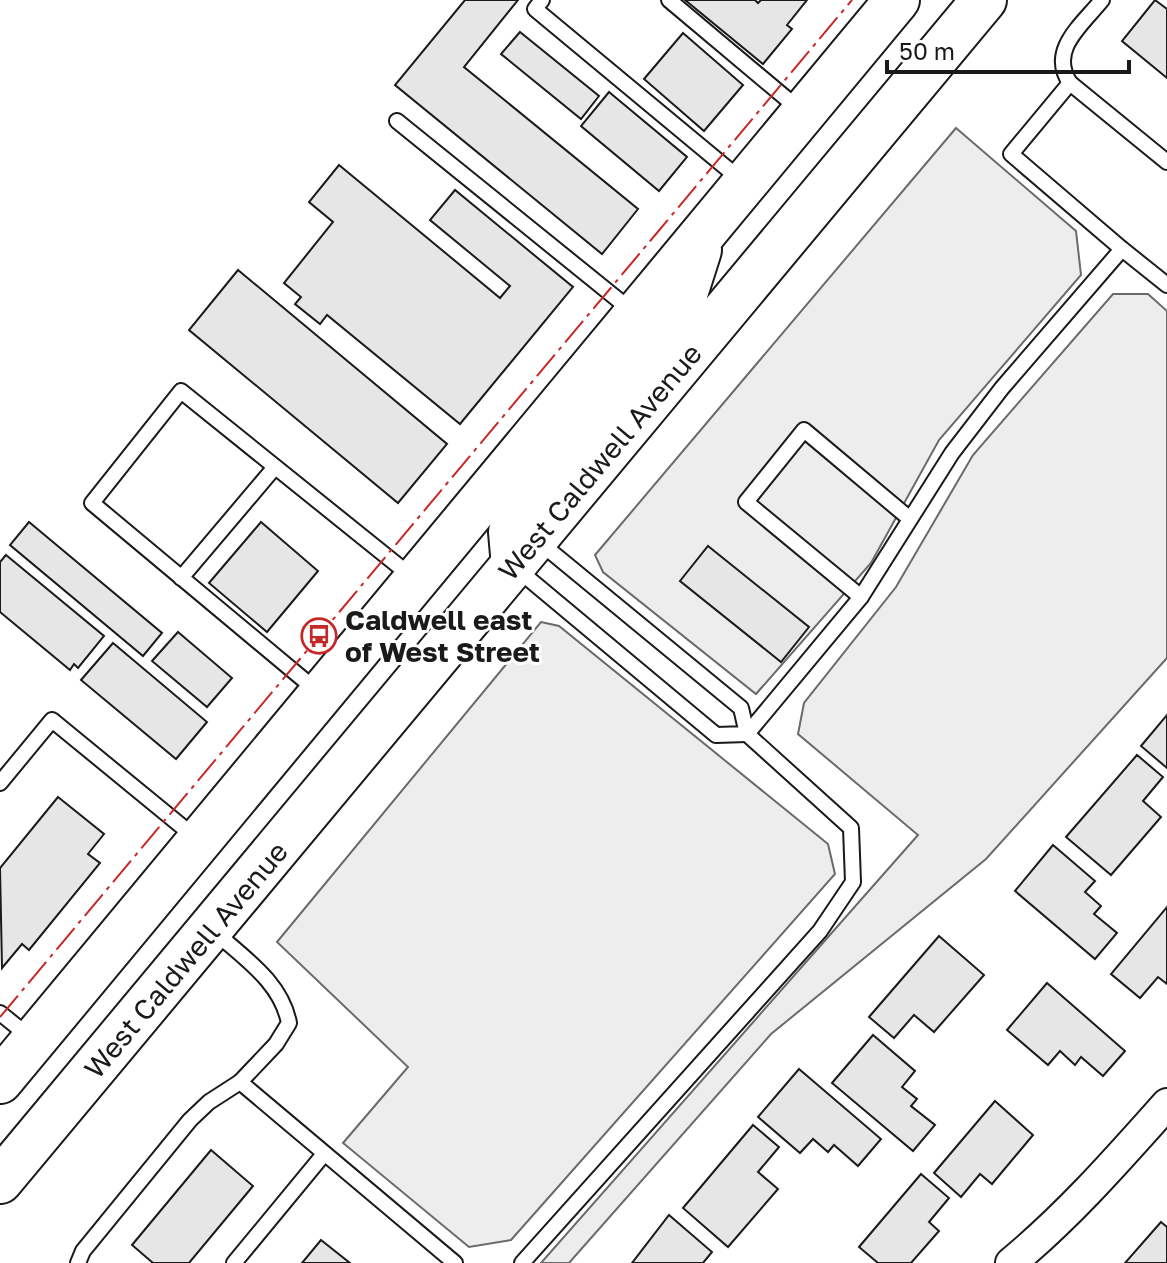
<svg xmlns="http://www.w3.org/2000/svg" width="1167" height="1263" font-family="'Golos Text',sans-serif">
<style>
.green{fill:#ededed;stroke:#6a6a6a;stroke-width:2}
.building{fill:#e6e6e6;stroke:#1a1a1a;stroke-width:2}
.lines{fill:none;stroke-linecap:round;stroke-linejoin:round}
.service-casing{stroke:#1a1a1a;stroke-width:18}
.minor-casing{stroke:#1a1a1a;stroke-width:34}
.primary-casing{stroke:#1a1a1a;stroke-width:48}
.service{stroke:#fff;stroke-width:14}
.minor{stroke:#fff;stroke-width:30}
.primary{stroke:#fff;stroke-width:44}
.power{stroke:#c62828;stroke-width:2;stroke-dasharray:28 6 4 6;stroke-linecap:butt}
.labels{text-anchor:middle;stroke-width:6;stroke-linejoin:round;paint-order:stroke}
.street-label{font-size:28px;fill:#1a1a1a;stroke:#fff}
.poi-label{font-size:28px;font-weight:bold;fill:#1a1a1a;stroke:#fff;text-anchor:start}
</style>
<rect width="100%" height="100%" fill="#fff"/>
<g class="green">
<polygon points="956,128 1076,231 1081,275 939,440 871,563 756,694 603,572 595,555"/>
<polygon points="1113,294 1148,294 1167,311 1167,658 986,859 771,1034 569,1263 541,1263 918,835 798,734 804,703 896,587 973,455"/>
<polygon points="541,622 559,626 828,844 835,874 511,1240 469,1247 343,1143 408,1067 277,942"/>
</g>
<g class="building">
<polygon points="465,0 518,0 464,67 638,209 602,254 395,85"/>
<polygon points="685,0 755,0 758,3 761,0 807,0 787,25 792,29 763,64"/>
<polygon points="1155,0 1167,9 1167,78 1122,41"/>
<polygon points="520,32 599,96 581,119 501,54"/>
<polygon points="683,33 743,85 704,131 644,79"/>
<polygon points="609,92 687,157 659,191 581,126"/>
<polygon points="339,165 500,298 510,286 430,220 455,190 573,287 460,424 327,315 320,324 295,304 301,297 284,283 333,222 309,202"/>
<polygon points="238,270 447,444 398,503 189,330"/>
<polygon points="29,522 162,633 143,656 10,545"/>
<polygon points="261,522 318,571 267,632 209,583"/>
<polygon points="708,546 809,627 781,662 680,581"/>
<polygon points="6,555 104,636 78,668 74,664 70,670 0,612 0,562"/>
<polygon points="178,632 232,678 207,707 152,661"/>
<polygon points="113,643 207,722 176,759 81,680"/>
<polygon points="1167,715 1167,768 1141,746"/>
<polygon points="1137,755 1163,777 1143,801 1161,817 1111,875 1066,837"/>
<polygon points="58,797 104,834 88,854 100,863 29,950 22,944 2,968 0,868"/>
<polygon points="1053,845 1095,881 1085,892 1101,906 1094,914 1117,933 1095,959 1015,891"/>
<polygon points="1167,907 1167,984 1158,977 1140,998 1111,974"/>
<polygon points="939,936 984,975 934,1032 914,1015 894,1038 869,1017"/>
<polygon points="1047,983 1125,1051 1103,1076 1081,1057 1075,1065 1060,1051 1048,1065 1007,1030"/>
<polygon points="873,1035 915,1071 902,1087 917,1099 911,1106 935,1125 913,1151 832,1083"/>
<polygon points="799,1069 881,1139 858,1166 834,1145 828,1152 813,1139 800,1153 758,1117"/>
<polygon points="995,1101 1033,1135 992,1184 980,1174 961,1197 934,1173"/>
<polygon points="753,1125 779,1147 758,1172 778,1189 728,1247 683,1208"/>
<polygon points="211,1150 253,1186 189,1263 153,1263 132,1245"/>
<polygon points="921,1174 949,1198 929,1222 939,1231 911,1263 878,1263 859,1247"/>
<polygon points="669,1215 712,1252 703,1263 632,1263"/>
<polygon points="1161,1222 1167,1227 1167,1263 1125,1263"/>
<polygon points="321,1240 350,1263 302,1263"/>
</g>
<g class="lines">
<defs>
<g id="service">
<polyline points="542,0 535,9 741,180"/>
<polyline points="669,0 800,110"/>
<path d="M 1102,0 C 1082,25 1048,50 1070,83 L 1167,162"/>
<polyline points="1070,83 1011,154 1122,249"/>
<polyline points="397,121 632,311"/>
<polyline points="517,569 716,735 747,734 741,708 538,541"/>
<polyline points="181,578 275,467"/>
<polyline points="861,597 746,502 804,430 910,519"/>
<polyline points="316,690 92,503 181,391 411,576"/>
<polyline points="0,783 52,720 196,838"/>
<path d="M 215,932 C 245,959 281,982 289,1023 L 276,1044 L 240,1082"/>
<polyline points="0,1013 31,1038"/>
<polyline points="78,1263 83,1251 190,1120 209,1102 240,1082 455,1263"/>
<polyline points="234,1263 324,1154"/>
<polyline points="522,1263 820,931 853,882 851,828 747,734 861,597 952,453 1002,388 1122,249 1167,285"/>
</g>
<path id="minor" d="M 1011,1263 C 1069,1215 1117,1160 1167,1104"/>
<g id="primary">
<polyline points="514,566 511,532 519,508 679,313 699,250"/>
<polyline points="0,1081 897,0"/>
<polyline points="0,1181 984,0"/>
</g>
</defs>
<use href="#service" class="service-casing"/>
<use href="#minor" class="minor-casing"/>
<use href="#primary" class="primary-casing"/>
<use href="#service" class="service"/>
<use href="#minor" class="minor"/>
<use href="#primary" class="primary"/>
<polyline class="power" points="0,1017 852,0"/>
</g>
<defs>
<symbol id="bus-ring" viewBox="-11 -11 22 22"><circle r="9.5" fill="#fff" stroke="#c62828" stroke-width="1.5"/><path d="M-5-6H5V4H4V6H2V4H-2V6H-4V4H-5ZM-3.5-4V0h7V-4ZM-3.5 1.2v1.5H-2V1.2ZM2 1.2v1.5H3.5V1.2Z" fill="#c62828"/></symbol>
</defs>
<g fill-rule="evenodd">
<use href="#bus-ring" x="299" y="616" width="40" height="40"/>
</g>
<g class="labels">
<g class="street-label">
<text transform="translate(600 462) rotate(-50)" y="10">West Caldwell Avenue</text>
<text transform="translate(186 960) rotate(-50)" y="10">West Caldwell Avenue</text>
</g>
<g class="poi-label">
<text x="345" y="630">Caldwell east<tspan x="345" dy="32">of West Street</tspan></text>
</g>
</g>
<path d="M887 60v12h242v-12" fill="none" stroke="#1a1a1a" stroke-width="4"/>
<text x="899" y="60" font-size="24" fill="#1a1a1a" stroke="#ffffff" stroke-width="6" paint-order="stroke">50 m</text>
</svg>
